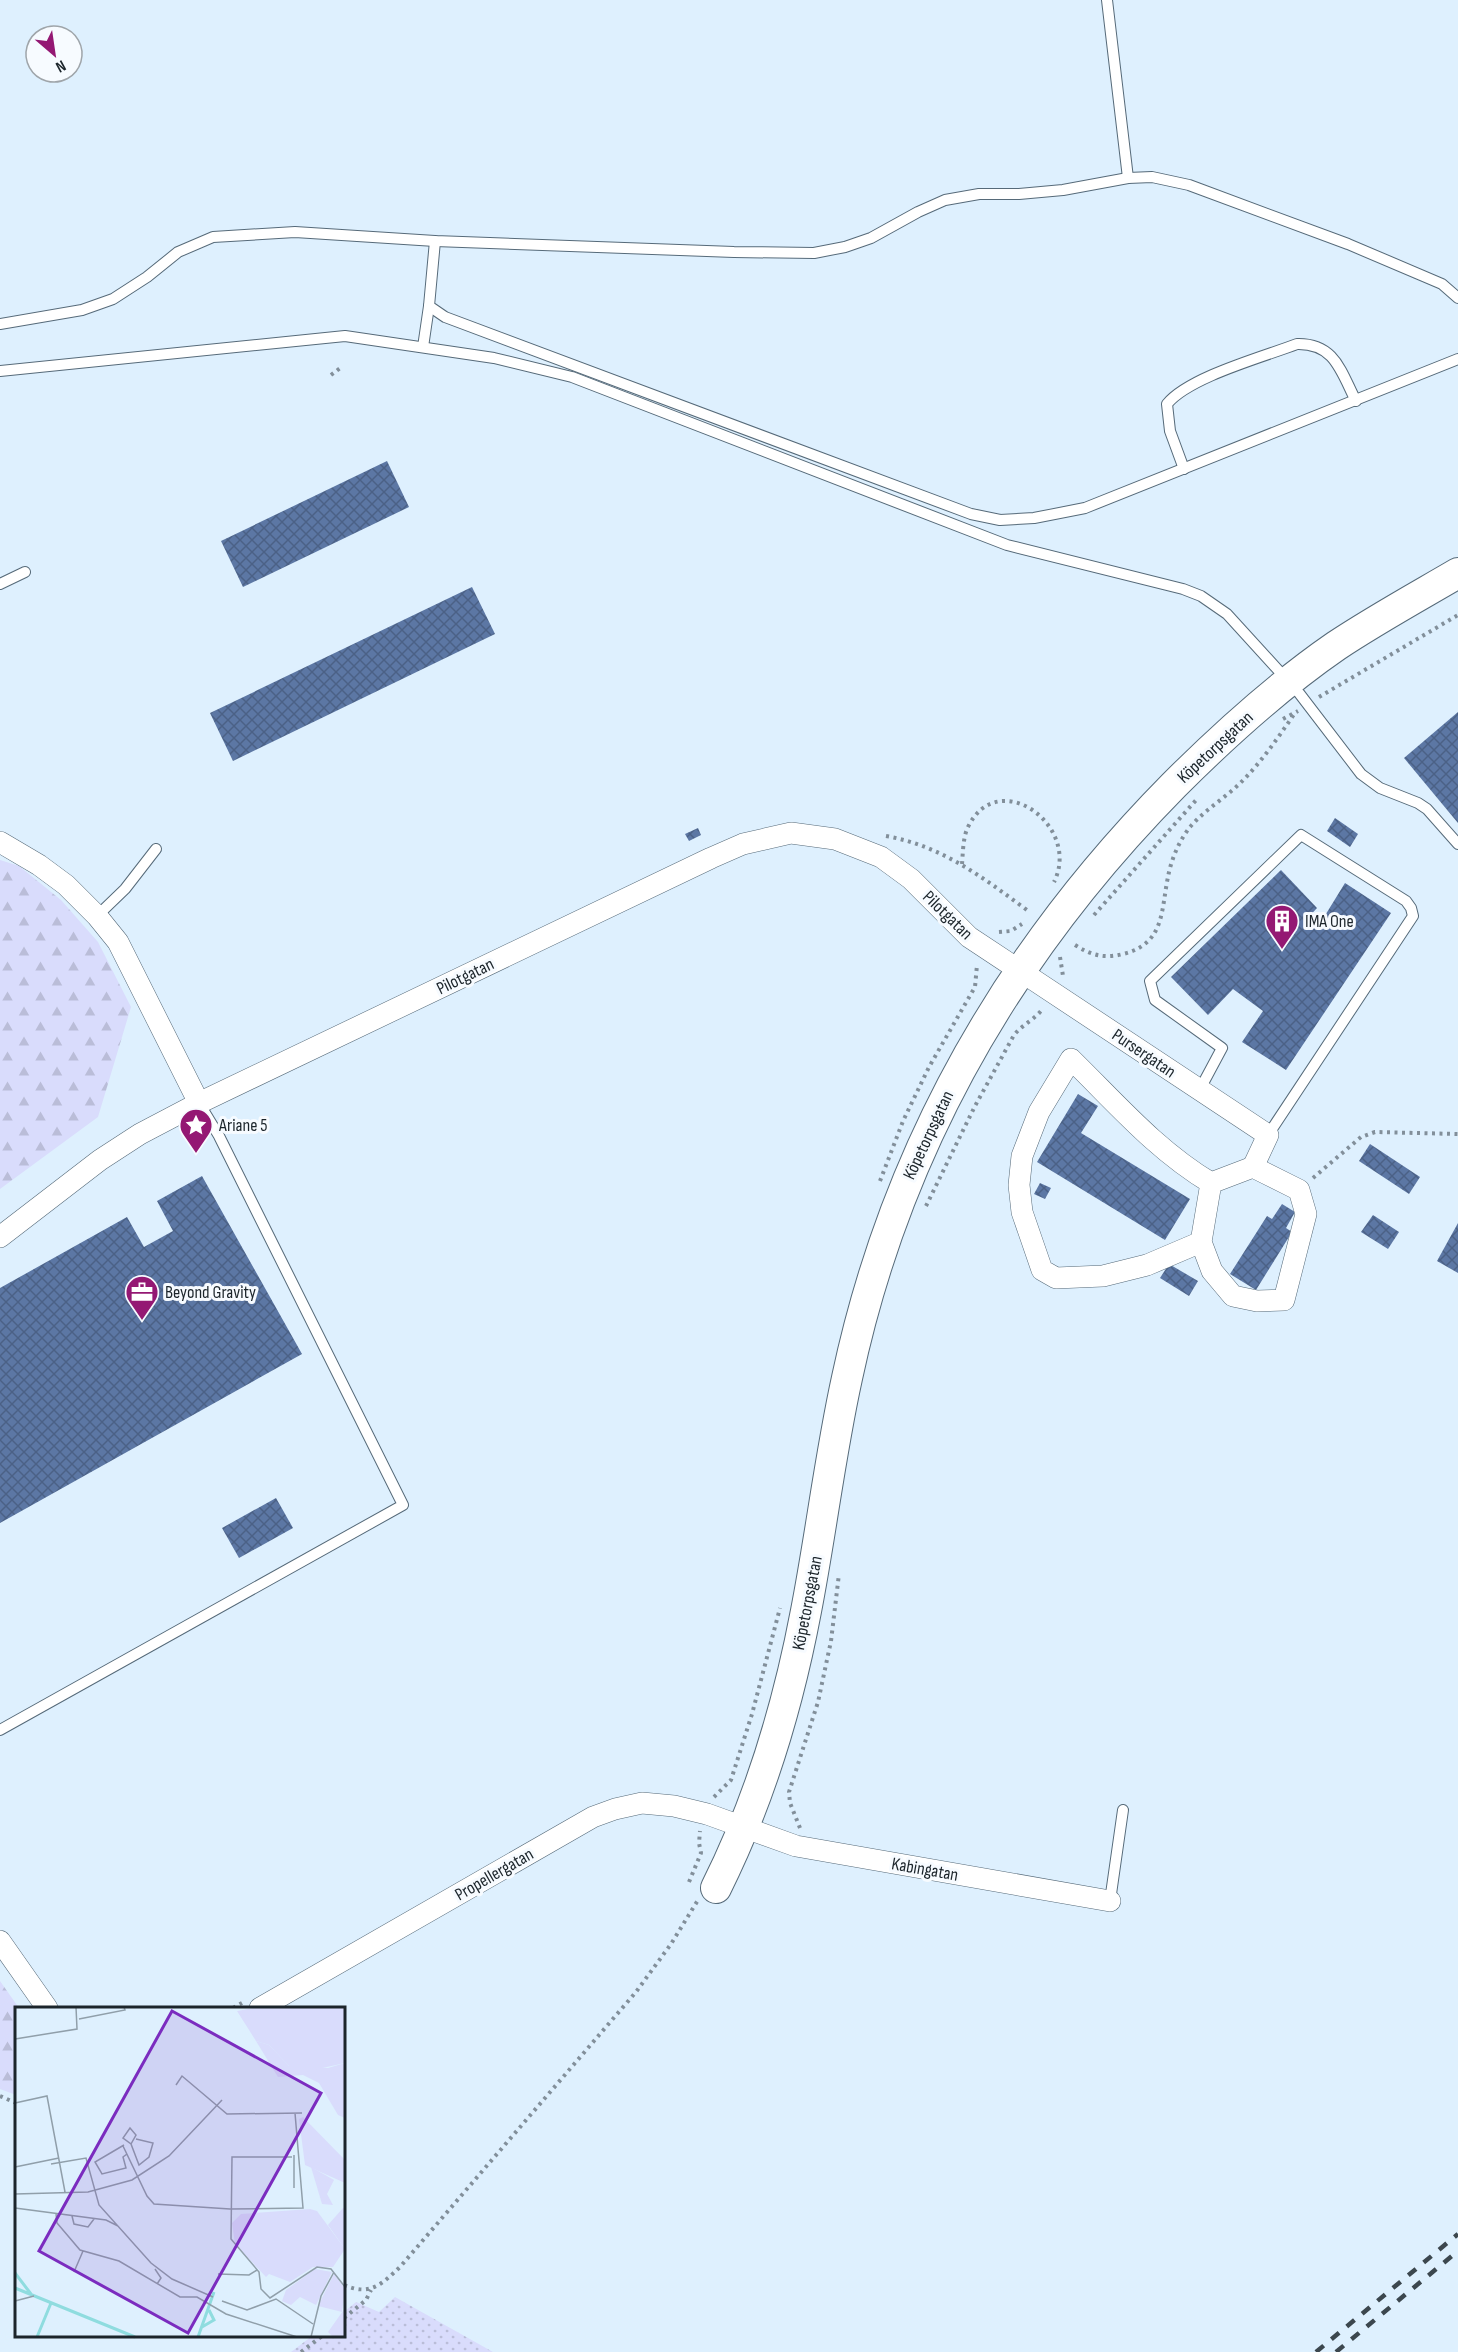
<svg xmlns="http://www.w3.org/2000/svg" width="1458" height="2352" font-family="'Sofia Sans Condensed',sans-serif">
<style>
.grass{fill:url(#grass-dots)}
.forest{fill:url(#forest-firs)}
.building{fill:url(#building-cross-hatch)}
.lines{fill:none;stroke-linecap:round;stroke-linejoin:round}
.lane-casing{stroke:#566a79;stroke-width:12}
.street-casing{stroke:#566a79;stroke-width:22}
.secondary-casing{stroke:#566a79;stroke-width:32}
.path{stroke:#828f9a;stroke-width:4;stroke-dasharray:3 4.5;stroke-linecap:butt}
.lane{stroke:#fff;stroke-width:10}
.street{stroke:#fff;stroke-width:21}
.secondary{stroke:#fff;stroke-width:30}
.rail{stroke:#3c474e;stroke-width:4.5;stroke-dasharray:10 10;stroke-linecap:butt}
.labels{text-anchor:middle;stroke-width:6;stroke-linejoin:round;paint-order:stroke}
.street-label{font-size:18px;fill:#1c252b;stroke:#f7fbff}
.poi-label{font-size:18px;fill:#1c252b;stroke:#f7fbff;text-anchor:start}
.inset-river{fill:none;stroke:#8fdcdf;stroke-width:3}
.inset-road{fill:none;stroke:#909faa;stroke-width:1.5}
.view{fill:#7b2cbf;fill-opacity:0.15;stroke:#7b2cbf;stroke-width:3}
.inset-edge{fill:none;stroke:#1c252b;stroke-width:3}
</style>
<defs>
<pattern id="grass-dots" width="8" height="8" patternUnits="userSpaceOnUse" patternTransform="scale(1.5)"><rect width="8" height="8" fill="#d9dcfc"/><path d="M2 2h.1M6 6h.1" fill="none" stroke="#babdd8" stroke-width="1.8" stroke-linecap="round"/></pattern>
<pattern id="forest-firs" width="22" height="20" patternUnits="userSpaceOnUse" patternTransform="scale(1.5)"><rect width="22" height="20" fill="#d9dcfc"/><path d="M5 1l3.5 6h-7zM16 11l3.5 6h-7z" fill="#babdd8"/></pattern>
<pattern id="building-cross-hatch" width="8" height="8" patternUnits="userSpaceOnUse" patternTransform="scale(1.5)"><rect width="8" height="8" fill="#5c77a4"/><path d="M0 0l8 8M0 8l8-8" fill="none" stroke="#4b6186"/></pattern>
</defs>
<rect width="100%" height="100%" fill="#def0fe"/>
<polygon class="grass" points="395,2297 493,2352 291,2352 312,2336 344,2336 344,2312 356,2302 379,2312"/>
<g class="forest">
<polygon points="0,860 19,866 61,900 98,942 131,1007 98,1117 0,1189"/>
<polygon points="0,1981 19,2008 16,2008 16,2095 0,2089"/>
</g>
<g class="building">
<polygon points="387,461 409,507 243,587 221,541"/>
<polygon points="472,587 495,634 233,761 210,713"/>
<polygon points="1458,712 1458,823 1404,758"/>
<polygon points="1335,818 1358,834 1350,847 1327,831"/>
<polygon points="698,828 701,835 689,841 685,834"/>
<polygon points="1281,870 1317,908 1305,921 1313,923 1316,918 1321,922 1345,883 1391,913 1286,1070 1242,1042 1263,1011 1233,989 1208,1015 1171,977"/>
<polygon points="1078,1094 1098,1106 1081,1133 1190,1199 1165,1240 1037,1162"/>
<polygon points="1370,1144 1420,1177 1409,1194 1359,1161"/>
<polygon points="202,1176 302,1354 0,1523 0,1288 127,1217 144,1247 173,1231 157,1201"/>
<polygon points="1040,1183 1051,1188 1045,1199 1034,1194"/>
<polygon points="1282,1204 1295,1212 1286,1228 1292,1232 1256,1290 1230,1274 1267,1216 1272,1219"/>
<polygon points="1373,1215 1399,1232 1388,1249 1361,1232"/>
<polygon points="1458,1223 1458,1273 1437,1261"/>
<polygon points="1169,1264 1198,1281 1189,1296 1160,1278"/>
<polygon points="276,1498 293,1528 239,1558 222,1528"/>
</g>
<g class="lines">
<defs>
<g id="lane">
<polyline points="1107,0 1128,178"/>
<polyline points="435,241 429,306 445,317 971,514 1000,520 1034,518 1085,508 1458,359"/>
<polyline points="0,324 82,310 113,299 147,277 178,252 213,237 295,232 435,241 734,252 814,253 845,247 871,238 918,212 945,200 979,194 1019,194 1063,190 1128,178 1152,177 1189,185 1348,244 1442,284 1458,298"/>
<polyline points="423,347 429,306"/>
<polyline points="0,371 345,336 494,358 572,377 1007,545 1183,589 1201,596 1227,614 1299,693 1361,774 1380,788 1418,803 1427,809 1458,844"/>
<path d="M 1184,469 L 1170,431 L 1167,404 C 1189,377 1263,357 1297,344 C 1335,343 1341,372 1356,401"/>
<polyline points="0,584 25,572"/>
<polyline points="97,916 125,889 156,849"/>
<polyline points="1199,1091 1222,1048 1155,1000 1150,981 1301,835 1406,901 1411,908 1413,916 1268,1135"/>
<polyline points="0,1730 403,1505 219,1136 199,1103"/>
<polyline points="1110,1901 1123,1810"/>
</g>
<g id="street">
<polyline points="0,842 39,865 66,885 97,916 118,942 199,1103"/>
<polyline points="0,1237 100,1160 140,1134 199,1103 711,858 743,844 791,833 835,839 881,857 911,879 969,937 1268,1135 1253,1167"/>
<path d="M 1201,1242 L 1147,1265 L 1103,1276 L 1056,1278 L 1042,1270 L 1022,1212 L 1019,1185 L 1022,1156 L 1039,1112 L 1071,1059 C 1117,1104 1156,1150 1211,1183 L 1253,1167 L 1299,1190 L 1306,1214 L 1284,1300 L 1257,1301 L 1233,1296 L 1212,1271 L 1201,1242 L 1211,1183"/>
<polyline points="0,1941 47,2008"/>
<polyline points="260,2008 593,1817 615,1809 642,1803 674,1806 707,1814 796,1846 1110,1901"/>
</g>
<path id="secondary" d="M 716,1888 C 759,1802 788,1706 806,1611 C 821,1534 830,1455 847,1378 C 896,1147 1009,952 1174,785 C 1224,735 1278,686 1336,646 C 1375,620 1417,597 1458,573"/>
</defs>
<use href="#lane" class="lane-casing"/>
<use href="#street" class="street-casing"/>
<use href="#secondary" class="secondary-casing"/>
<g class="path">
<polyline points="331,375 343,366"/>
<polyline points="1319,697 1458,615"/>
<polyline points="1283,719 1298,711"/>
<path d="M 886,836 C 942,846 982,877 1027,910"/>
<path d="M 962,864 C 963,852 963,837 968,827 C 998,765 1082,826 1054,882"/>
<polyline points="1094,915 1197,799"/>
<polyline points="999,932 1011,931 1022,924"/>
<path d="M 1075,945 C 1091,955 1104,959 1123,954 C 1165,944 1161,910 1168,877 C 1171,860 1179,841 1190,827 C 1203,812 1220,801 1235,788 C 1259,766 1277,739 1295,713"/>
<polyline points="1060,957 1063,976"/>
<polyline points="1313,1178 1361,1137 1375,1132 1458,1134"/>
<polyline points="880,1181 903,1121 929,1067 975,987 977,965"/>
<path d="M 926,1206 L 975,1106 L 1014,1035 C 1023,1024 1037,1018 1043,1008"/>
<polyline points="714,1797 731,1780 752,1714 780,1608"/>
<polyline points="800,1828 790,1803 789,1792 818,1702 831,1641 839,1574"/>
<polyline points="689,1882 701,1853 699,1843 700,1831"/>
<polyline points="233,2008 242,2003"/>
<polyline points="0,2096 16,2103"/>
<path d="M 344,2285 C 370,2296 381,2285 400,2267 L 636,1992 L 671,1944 L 698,1900"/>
<polyline points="344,2318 366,2300 371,2290"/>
<polyline points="301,2352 322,2336"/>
</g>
<use href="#lane" class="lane"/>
<use href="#street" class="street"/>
<use href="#secondary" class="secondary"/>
<g class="rail">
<polyline points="1316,2352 1458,2234"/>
<polyline points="1336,2352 1458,2251"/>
</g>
</g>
<defs>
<symbol id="building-pin" viewBox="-11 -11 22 30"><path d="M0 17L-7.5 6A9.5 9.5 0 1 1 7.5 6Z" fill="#941873" stroke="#f7fbff"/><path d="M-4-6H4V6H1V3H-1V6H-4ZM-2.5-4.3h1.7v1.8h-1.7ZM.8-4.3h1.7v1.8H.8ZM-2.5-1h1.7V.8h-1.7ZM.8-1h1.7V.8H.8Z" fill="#fff"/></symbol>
<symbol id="sight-pin" viewBox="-11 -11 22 30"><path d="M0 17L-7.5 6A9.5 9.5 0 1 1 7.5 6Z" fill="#941873" stroke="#f7fbff"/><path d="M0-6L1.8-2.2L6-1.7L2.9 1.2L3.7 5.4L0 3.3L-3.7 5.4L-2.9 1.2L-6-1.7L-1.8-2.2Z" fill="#fff"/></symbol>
<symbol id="office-pin" viewBox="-11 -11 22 30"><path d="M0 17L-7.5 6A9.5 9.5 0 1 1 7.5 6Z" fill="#941873" stroke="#f7fbff"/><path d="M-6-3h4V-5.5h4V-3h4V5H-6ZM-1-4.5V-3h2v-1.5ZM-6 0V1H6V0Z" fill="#fff"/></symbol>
</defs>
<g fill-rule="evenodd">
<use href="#building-pin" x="1263" y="902" width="38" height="52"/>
<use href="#sight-pin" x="177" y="1106" width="38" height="52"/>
<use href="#office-pin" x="123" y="1273" width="38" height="52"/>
</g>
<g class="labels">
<g class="street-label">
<text transform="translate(1215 747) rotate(-43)" y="6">Köpetorpsgatan</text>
<text transform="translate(948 915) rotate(44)" y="6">Pilotgatan</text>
<text transform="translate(465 976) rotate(-26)" y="6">Pilotgatan</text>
<text transform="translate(1144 1053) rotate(34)" y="6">Pursergatan</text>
<text transform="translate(928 1135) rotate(-65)" y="6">Köpetorpsgatan</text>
<text transform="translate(807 1603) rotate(-79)" y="6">Köpetorpsgatan</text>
<text transform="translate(925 1869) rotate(10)" y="6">Kabingatan</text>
<text transform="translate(494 1874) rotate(-30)" y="6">Propellergatan</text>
</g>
<g class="poi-label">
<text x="1305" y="927">IMA One</text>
<text x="219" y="1131">Ariane 5</text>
<text x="165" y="1298">Beyond Gravity</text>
</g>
</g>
<g transform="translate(15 2007)">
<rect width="330" height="330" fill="#def0fe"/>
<path d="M 241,34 L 254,38 L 274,59 L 313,61 L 330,56 L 330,111 L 323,108 L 304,76 L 288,68 L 263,70 ZM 296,160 L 319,173 L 312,187 L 318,198 L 307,197 ZM 328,201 L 330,201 L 330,242 L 313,218 ZM 319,267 L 330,282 L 327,305 L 303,299 Z" fill="#d9dcfc"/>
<path d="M 243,0 L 330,0 L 330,56 L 289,65 L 274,59 L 254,38 L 241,34 L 222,4 ZM 288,110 L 330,153 L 330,176 L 290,158 L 284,112 ZM 295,202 L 302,204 L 330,242 L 318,260 L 298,260 L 275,275 L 254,267 L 251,270 L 220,237 L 217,216 L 226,207 ZM 300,262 L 317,265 L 301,298 L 285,290 L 276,298 L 267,294 L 271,283 ZM 330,301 L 330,330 L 318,330 L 313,325 Z" fill="#d9dcfc"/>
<path class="inset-river" d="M 0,266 L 16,287M 0,281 L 120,330M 187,320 L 199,313 L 194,303M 22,330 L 36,296M 183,330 L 199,285"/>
<path class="inset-road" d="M 64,12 L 110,3 L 109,0M 0,32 L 62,22 L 61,0M 161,78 L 167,69 L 212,107 L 287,106M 0,96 L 32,89 L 50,185M 116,137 L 121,128 L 115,121 L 108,131 L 116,137 L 124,158 L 134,150 L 138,136 L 121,132M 109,138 L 80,155 L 87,167 L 111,161 L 108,150 L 112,147M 108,139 L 132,189 L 139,197 L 215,202 L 288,201 L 280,106M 277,150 L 217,150 L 216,232 L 244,265 L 246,282 L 255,291 L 302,260 L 316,262 L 330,280M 36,157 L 71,151 L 84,198 L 136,256 L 157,272 L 198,290M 0,160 L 44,151M 279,181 L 279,148M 0,187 L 73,185 L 117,173 L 154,149 L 207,93M 0,201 L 91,213 L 103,219M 41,207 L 42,216 L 65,243 L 104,254 L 165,290 L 182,290 L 211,307 L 282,330M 57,209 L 59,217 L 73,220 L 79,212M 140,262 L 146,271 L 142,277M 59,265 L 68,244M 203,267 L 234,268 L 242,263M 0,294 L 19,289M 207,294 L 232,303 L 261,292 L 298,317M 296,330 L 306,289 L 319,265"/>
<path class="view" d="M 157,4 L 306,86 L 173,326 L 24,244 Z"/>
<rect width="330" height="330" class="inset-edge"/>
</g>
<g transform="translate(54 54) rotate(151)"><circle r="28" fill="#f7fbff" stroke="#9fa5aa" stroke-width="1.5"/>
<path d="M0-4.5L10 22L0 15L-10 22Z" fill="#941873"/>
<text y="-9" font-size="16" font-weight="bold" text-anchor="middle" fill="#1c252b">N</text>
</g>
</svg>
